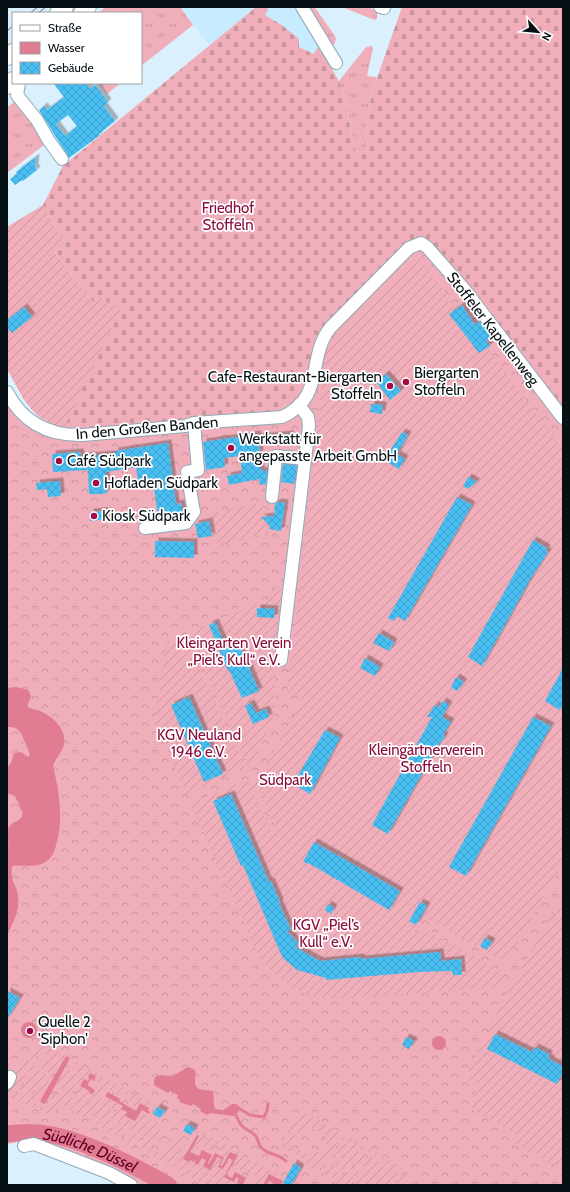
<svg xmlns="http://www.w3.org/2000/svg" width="570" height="1192" font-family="Cabin,sans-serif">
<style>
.built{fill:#c7ebff}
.grass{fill:url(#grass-tufts)}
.forest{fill:url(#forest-crowns)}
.cemetery{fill:url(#cemetery-stones)}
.garden{fill:url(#garden-furrows);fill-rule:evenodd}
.water{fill:#e17d92}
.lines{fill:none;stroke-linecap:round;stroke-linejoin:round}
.stream{stroke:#e17d92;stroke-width:3}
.river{stroke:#e17d92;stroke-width:17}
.building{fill:url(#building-cross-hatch);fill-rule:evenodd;filter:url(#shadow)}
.minor-casing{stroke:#90aab9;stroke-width:14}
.major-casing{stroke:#90aab9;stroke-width:18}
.minor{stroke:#fff;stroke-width:12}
.major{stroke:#fff;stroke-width:16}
.tram{stroke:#5f6e76;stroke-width:1}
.poi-dot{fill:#a30946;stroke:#fff;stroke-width:1.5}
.labels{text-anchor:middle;stroke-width:3.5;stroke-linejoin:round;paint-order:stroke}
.park-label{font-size:15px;fill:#8a0d3b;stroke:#fff}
.street-label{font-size:15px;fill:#071015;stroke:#fff}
.poi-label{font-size:15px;fill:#071015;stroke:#fff;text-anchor:start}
.water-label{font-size:16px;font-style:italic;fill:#5e0025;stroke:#fff}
</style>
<defs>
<pattern id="grass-tufts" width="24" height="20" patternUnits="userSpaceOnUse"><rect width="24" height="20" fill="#efaeb9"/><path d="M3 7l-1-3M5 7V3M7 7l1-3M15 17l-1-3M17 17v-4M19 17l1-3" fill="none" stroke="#cb959e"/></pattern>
<pattern id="forest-crowns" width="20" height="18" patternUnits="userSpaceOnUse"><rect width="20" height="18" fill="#efaeb9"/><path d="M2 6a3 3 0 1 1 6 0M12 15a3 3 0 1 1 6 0" fill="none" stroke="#cb959e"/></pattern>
<pattern id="cemetery-stones" width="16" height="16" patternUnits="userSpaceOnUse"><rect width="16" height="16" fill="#efaeb9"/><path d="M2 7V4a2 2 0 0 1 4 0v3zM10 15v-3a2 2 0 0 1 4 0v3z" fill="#cb959e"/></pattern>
<pattern id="garden-furrows" width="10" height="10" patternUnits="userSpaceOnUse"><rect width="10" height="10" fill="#efaeb9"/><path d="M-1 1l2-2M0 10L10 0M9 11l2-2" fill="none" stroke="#cb959e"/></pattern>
<pattern id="building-cross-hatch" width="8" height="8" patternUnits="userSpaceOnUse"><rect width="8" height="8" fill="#4abef1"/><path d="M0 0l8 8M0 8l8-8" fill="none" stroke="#3fa2ce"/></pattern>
<filter id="shadow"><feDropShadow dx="3.5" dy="-3.5" stdDeviation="0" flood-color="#0004"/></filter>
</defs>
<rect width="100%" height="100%" fill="#daf1fd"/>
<g class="built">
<polygon points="180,7 256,7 209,45"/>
<polygon points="266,7 296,7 319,45 314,54 299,47 283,26 265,15 267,9"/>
</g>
<g class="grass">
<polygon points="105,7 180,7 193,25 141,66 141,13 99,13"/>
<polygon points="307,7 314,7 316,9 335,36 336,39 334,45 333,45 331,44"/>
<polygon points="342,7 368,7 377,11 377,18 376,20 372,19"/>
<polygon points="372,46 373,48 367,76 377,77 371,95 366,129 368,150 357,158 342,87 339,81 366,47"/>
<polygon points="98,83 121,83 107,94"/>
<polygon points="18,98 48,142 7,173 7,108"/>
<polygon points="23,1117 186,1185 142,1185 114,1170 36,1139 7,1144 7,1122"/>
</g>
<path class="forest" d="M 410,247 L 428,247 L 563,417 L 563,1185 L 166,1185 C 124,1162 78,1134 29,1131 C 21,1130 14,1129 7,1130 L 7,389 L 20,408 L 41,423 L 63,430 L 276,418 L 322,339 Z"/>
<polygon class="cemetery" points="256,7 266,7 268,9 265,15 283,26 299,39 299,47 314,54 319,45 342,87 357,158 368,150 366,129 371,95 402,7 563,7 563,417 428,247 410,247 329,327 311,388 276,418 63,430 93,302 55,253 66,244 43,205 63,166"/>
<g class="garden">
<polygon points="43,205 66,244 55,253 93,302 101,298 121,309 63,430 39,417 33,411 24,400 7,369 7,227"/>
<polygon points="417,256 450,298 447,300 486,352 489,350 563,449 563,863 506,963 423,916 415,931 427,930 506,974 498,987 339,999 313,997 295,990 266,967 255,948 191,804 248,779 270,829 278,834 255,784 259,776 245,768 187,794 154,722 167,642 185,635 244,766 260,775 302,700 287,691 326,351 330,340 404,267"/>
<polygon points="263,503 269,534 218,545 212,513"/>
<polygon points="275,588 286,589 278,660 269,662 275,675 275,710 255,762 247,765 188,633 271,598 275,594"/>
<polygon points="563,896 563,1170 512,1141 516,1134 468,1107 479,1084 466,1077 502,1002"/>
<polygon points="46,1045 66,1056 62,1063 45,1053 43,1057 38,1055 34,1061 26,1057 28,1052 45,1047"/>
<polygon points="46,1056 58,1063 52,1074 39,1067"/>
<polygon points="24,1058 35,1065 30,1073 27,1071 17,1091 28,1097 31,1092 38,1096 34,1103 45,1109 54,1093 59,1096 62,1089 56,1085 65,1068 80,1076 71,1092 74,1094 69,1104 74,1107 76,1104 88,1110 91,1104 89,1103 99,1085 105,1088 100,1098 103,1100 99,1107 97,1106 90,1119 95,1122 97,1119 114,1129 117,1124 126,1128 123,1134 137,1142 135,1146 59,1103 52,1116 7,1096 7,1088"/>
<polygon points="77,1062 99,1074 97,1077 90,1073 87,1078 76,1072 78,1067 75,1066"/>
<polygon points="36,1068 46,1074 43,1079 50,1083 43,1097 30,1090 28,1094 20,1090 27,1078 30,1079"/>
<polygon points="100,1075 132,1093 130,1097 120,1092 119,1095 96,1082"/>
<polygon points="81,1076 84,1078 80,1086 90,1091 89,1093 93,1095 86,1108 72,1101 78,1090 74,1088"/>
<polygon points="134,1093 157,1107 156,1109 147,1105 146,1106 140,1103 137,1108 128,1103"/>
<polygon points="108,1098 118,1104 115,1109 112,1108 108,1114 110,1115 109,1119 116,1123 113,1127 93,1116 97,1108 99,1109 104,1100 106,1100"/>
<polygon points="119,1105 123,1106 136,1121 140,1112 151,1118 148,1123 143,1121 136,1133 110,1118 112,1115 110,1114 112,1110 116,1111"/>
<path d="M 300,1110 L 342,1134 L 321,1172 L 302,1161 L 302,1158 L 280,1146 ZM 309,1126 L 314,1131 L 318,1130 L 325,1135 L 326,1137 L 324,1142 L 325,1147 L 321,1154 L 313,1150 L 309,1156 L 292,1146 L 291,1142 L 297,1132 L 304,1132 L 307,1127 Z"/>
<polygon points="153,1120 162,1124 159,1129 166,1133 162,1142 154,1138 149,1147 162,1154 164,1152 166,1153 169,1148 166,1146 167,1143 166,1141 168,1137 172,1140 170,1143 171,1143 177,1133 187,1138 173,1163 177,1165 179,1163 195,1173 197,1171 222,1185 205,1185 136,1146 137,1144 141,1146 145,1140 143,1138"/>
<polygon points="143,1123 149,1126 140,1142 130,1137 132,1133 136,1135"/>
<polygon points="195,1128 222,1143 220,1146 193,1131"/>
<polygon points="345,1135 412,1173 405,1185 396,1185 401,1176 403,1177 405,1172 400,1169 399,1170 368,1151 366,1153 361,1150 362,1147 360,1150 350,1144 351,1141 349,1143 342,1140"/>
<polygon points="199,1136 215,1145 211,1151 201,1146 199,1149 194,1146"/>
<polygon points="342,1141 348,1145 336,1166 330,1163"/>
<polygon points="223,1143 241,1153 239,1157 230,1152 227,1157 219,1152"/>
<polygon points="185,1144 191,1147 183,1159 190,1160 198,1165 202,1158 206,1160 210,1169 217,1157 222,1159 218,1166 223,1169 227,1160 231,1163 224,1177 234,1182 236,1177 239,1179 240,1185 225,1185 192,1167 191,1169 176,1161"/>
<polygon points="349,1145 359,1151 347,1173 337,1167"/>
<polygon points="360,1151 367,1156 356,1176 354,1176 349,1173"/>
<polygon points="241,1154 286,1179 284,1182 269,1174 263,1185 249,1184 255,1175 246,1172 245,1173 234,1167"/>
<polygon points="369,1156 400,1174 394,1185 353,1185"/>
<polygon points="329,1164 338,1169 337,1174 341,1176 345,1173 353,1177 354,1179 351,1185 336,1185 338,1181 323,1174"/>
</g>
<g class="water">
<path d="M 16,687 L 25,689 L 29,691 L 31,697 L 27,706 C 31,710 37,709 42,712 C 55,718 69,732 63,748 C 60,754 56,759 53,765 C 59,792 64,818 56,845 C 55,851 52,857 47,861 C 37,868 25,865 13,866 L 12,867 C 10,883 17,884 18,897 C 20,910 12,925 7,936 L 7,853 C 11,844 4,835 9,827 C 13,821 21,822 23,814 L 15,796 L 7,793 L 7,768 L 11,763 L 14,753 L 21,752 L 28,757 L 30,755 C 28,749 22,732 17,729 C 14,727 10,727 7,727 L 7,688 Z"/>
<circle cx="29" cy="1030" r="8"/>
<circle cx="439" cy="1043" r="7"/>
<polygon points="66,1056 70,1058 45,1104 40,1101"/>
<path d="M 188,1067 L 195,1070 C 197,1076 192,1086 199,1089 C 203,1090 208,1090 213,1091 L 214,1105 L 215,1109 L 223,1110 L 232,1104 L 236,1104 L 240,1107 L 239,1111 L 234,1116 L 210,1113 L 207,1115 L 200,1111 L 201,1109 L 193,1104 L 191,1106 L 179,1102 L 180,1100 L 177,1098 L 178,1095 L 170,1091 L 168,1093 L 154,1085 L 154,1080 L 156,1076 L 161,1075 L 173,1076 Z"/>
<polygon points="90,1073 96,1076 94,1081 91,1079 87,1085 95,1090 92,1094 89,1093 90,1091 80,1086 84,1079 88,1081 89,1078 88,1077"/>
<polygon points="108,1092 120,1099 119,1101 136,1111 140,1103 149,1108 148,1110 150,1112 149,1114 142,1110 135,1121 125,1116 127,1112 121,1109 123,1106 105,1096"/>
<polygon points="197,1135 199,1136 190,1152 199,1156 202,1150 212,1155 208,1163 209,1164 215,1153 224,1158 220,1165 222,1166 230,1152 238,1155 226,1175 232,1178 235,1172 246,1178 243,1185 240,1185 237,1182 239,1179 236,1177 234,1182 224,1177 233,1160 229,1158 223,1169 218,1167 222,1159 217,1157 210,1170 203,1166 206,1160 202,1158 198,1165 195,1163 195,1160 194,1162 190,1160 189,1162 183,1159"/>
<polygon points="269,1174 283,1181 281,1185 273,1185 274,1183 269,1181 267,1185 263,1185"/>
</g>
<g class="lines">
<g class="stream">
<polyline points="240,1109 250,1115 264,1117 267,1111 268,1104"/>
<path d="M 236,1115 C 238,1119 239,1123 242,1126 C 246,1130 251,1131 255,1135 C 260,1140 256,1145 264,1150 C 271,1155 280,1155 286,1161"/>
</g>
<path class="river" id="s1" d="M 7,1134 C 22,1132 38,1132 53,1135 C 88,1142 137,1167 168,1185"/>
</g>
<g class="building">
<path d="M 53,83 L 86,83 L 90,89 L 95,85 L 108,102 L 104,106 L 115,121 L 99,134 L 100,135 L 69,158 L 39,110 L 44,106 L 47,110 L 64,97 ZM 68,115 L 77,126 L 65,136 L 56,124 Z"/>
<polygon points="36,157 35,167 37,170 23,181 22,180 15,185 10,179 17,174 16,172"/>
<polygon points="462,305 475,325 479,321 491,337 486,341 490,346 479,353 449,314"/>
<polygon points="24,307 32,317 12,333 7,327 7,320"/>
<polygon points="386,374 401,391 390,400 376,382"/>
<polygon points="371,404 383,405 382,414 370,412"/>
<polygon points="402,432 408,435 397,454 405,459 399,469 384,460"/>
<polygon points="257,434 258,437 290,434 291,442 259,445 260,453 259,453 261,471 266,470 267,473 266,484 260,485 259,479 229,485 227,476 242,473 240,456 224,458 225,467 206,470 203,442"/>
<polygon points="168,443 176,504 181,503 183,513 158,517 153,480 138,482 136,467 106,472 107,493 101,494 89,494 88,470 53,472 52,454 80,452 81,456 115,454 115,451"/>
<polygon points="283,464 297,466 294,484 281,482"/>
<polygon points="468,477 477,482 468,489 463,486"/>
<polygon points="60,481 61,496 48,497 47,489 37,490 36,483"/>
<polygon points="457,497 472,505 405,621 397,616 394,621 388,618"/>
<polygon points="278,502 285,503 281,531 269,529 270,526 261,517 274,516 275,504"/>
<polygon points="108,511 108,519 90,521 90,512"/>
<polygon points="209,521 212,536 198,538 195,524"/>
<polygon points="533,540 547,548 546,551 548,552 531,578 482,666 468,657"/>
<polygon points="155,541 194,542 194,558 155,557"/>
<polygon points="257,608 275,609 274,618 257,617"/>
<polygon points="215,622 226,647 238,642 259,691 242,698 229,670 228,671 209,625"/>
<polygon points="379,633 394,642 389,651 373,643"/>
<polygon points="365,658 380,667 375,676 360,668"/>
<polygon points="563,668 563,704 560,710 545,701"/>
<polygon points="456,677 464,682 457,691 451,687"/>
<polygon points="189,697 223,774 204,782 171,705"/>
<polygon points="443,701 449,705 442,717 451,722 443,735 445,736 441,743 440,742 388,834 372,825 432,717 427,717 435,705 439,707"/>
<polygon points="251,703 256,713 266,709 269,717 253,724 245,706"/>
<polygon points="533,717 551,726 466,876 449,867"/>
<polygon points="325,730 340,738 310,794 293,784"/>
<polygon points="231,794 269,882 271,881 280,902 279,903 291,930 287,931 299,944 295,947 320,961 361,957 361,959 440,952 441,961 461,959 462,975 453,975 452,971 418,972 326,980 326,978 297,970 283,958 277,945 243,865 241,866 213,801"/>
<polygon points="314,842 400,891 389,910 310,864 303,862"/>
<polygon points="420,902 427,906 416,925 409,921"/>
<polygon points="328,904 334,908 331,914 325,910"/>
<polygon points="485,938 492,942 487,950 480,946"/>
<polygon points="7,991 20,998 7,1019"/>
<polygon points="495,1034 532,1052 535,1047 549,1054 548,1057 551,1059 550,1060 563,1066 563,1072 557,1084 487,1049"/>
<polygon points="406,1037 414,1041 409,1049 402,1045"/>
<polygon points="157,1107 165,1111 160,1118 153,1114"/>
<polygon points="187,1124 195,1128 191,1135 183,1131"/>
<polygon points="294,1163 301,1168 291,1185 282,1185"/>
</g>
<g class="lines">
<defs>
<g id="minor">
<polyline points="302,7 336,63"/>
<polyline points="380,7 384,8"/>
<polyline points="19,83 17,95 37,120 49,141 62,159"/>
<path d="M 7,392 C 23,423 49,436 83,435 L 185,426 L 194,423 L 282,417 C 326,397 306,359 330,328 L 409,248 L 421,243 L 427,247 L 464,289 L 563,418"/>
<polyline points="272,497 276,456 305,459"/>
<polyline points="145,528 186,523 194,512 187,472 198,470 194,423"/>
<polyline points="281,660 309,426 308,417 299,405"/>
<polyline points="7,1083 10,1077"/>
<polyline points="24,1146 34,1144 109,1173 131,1185"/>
</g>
<g id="major">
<polyline points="58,13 65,7"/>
<polyline points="82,13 88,7"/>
<polyline points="7,57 13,52"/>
<polyline points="7,86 13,80"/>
</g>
</defs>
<use href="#minor" class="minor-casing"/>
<use href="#major" class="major-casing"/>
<use href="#minor" class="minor"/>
<use href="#major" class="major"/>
<g class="tram">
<polyline points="30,13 38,7"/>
<polyline points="38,13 46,7"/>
<polyline points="7,31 13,26"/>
</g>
</g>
<g class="poi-dot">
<circle cx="406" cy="382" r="4"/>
<circle cx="390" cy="386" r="4"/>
<circle cx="231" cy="448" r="4"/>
<circle cx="59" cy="461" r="4"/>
<circle cx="96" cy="483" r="4"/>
<circle cx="94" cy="516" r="4"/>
<circle cx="30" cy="1031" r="4"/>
</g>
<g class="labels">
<g class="park-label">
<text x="228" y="213">Friedhof<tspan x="228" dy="17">Stoffeln</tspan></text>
<text x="234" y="648">Kleingarten Verein<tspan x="234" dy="17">„Piel’s Kull“ e.V.</tspan></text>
<text x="199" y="740">KGV Neuland<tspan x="199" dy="17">1946 e.V.</tspan></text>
<text x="426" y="755">Kleingärtnerverein<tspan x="426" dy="17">Stoffeln</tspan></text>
<text x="285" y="785">Südpark</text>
<text x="326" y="930">KGV „Piel’s<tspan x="326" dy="17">Kull“ e.V.</tspan></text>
</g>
<g class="street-label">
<text transform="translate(493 329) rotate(52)" y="5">Stoffeler Kapellenweg</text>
<text transform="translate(147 428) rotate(-5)" y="5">In den Großen Banden</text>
</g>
<g class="poi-label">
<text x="414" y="378">Biergarten<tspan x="414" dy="17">Stoffeln</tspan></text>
<text x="382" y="382" text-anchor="end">Cafe-Restaurant-Biergarten<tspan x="382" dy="17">Stoffeln</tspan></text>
<text x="239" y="444">Werkstatt für<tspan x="239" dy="17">angepasste Arbeit GmbH</tspan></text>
<text x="67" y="466">Café Südpark</text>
<text x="104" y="488">Hofladen Südpark</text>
<text x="102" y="521">Kiosk Südpark</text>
<text x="38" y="1027">Quelle 2<tspan x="38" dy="17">'Siphon'</tspan></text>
</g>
<g class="water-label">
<text dy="6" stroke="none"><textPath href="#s1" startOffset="86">Südliche Düssel</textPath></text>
</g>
</g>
<rect width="570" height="1192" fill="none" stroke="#071015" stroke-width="16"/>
<rect x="12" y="12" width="130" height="72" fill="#ffffff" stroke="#9c9fa1"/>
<rect x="20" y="25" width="20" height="6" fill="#ffffff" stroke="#9c9fa1"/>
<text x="48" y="32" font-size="12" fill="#071015">Straße</text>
<rect x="20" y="42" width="20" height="12" fill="#e17d92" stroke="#9c9fa1"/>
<text x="48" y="52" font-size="12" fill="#071015">Wasser</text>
<rect x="20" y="62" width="20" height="12" fill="url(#building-cross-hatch)" stroke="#9c9fa1"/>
<text x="48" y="72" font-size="12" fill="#071015">Gebäude</text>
<g transform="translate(538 32) rotate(117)" stroke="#ffffff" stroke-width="3" paint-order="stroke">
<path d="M0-3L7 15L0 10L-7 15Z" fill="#071015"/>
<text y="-6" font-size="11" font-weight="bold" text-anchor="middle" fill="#071015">N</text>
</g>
</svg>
